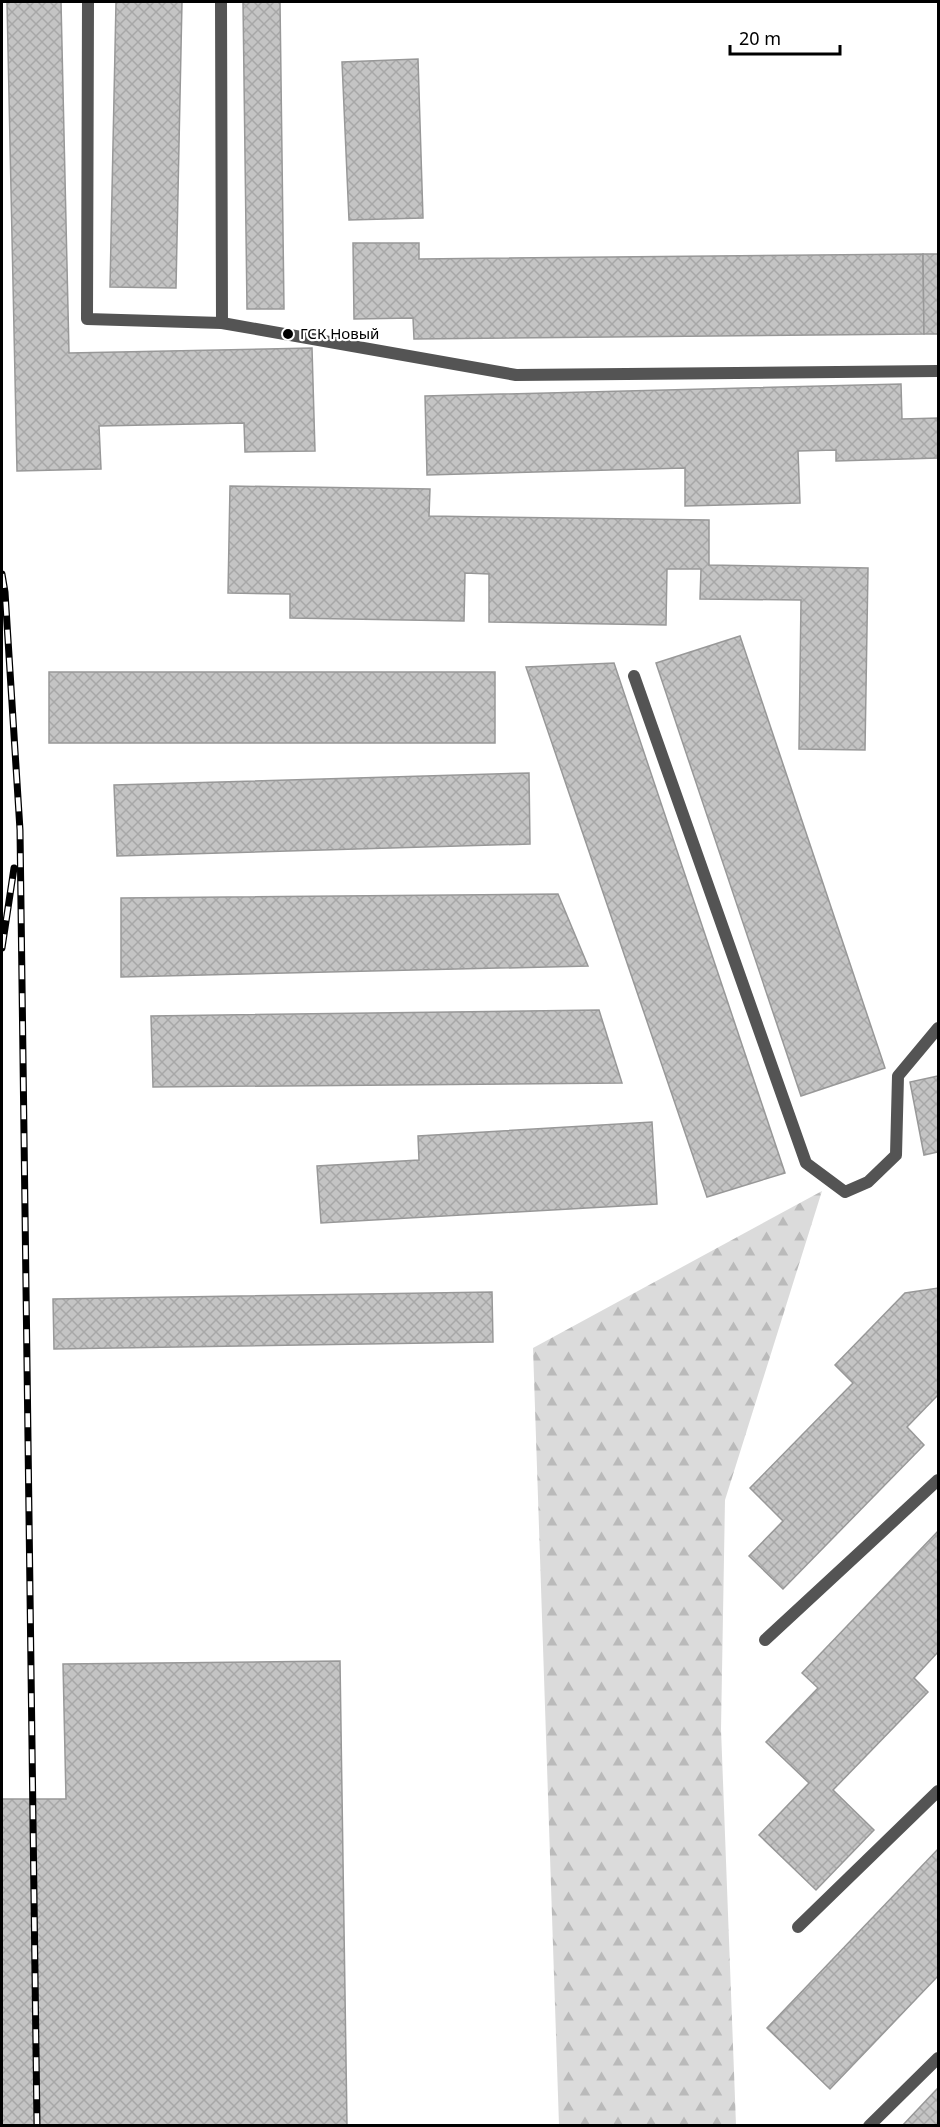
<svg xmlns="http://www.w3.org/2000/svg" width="940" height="2127" font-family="'Noto Sans',sans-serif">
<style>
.forest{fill:url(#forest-firs)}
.building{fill:url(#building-cross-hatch);stroke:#989898;stroke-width:1.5}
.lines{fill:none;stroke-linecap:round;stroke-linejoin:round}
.lane{stroke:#545454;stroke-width:12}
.rail-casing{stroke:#000;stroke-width:7}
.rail{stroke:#fff;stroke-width:4.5;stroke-dasharray:14;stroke-linecap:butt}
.poi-dot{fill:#000;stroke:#fff;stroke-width:2}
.labels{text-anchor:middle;stroke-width:4.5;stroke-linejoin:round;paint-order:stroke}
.poi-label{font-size:15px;fill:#000;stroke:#fff;text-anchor:start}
</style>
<defs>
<pattern id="forest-firs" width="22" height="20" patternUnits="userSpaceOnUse" patternTransform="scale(1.5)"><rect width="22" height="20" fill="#dbdbdb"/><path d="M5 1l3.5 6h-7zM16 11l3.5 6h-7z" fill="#bababa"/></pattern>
<pattern id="building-cross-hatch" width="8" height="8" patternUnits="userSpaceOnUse" patternTransform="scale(1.5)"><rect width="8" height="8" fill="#c4c4c4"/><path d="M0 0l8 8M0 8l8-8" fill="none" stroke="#a7a7a7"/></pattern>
</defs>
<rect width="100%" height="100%" fill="#fff"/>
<polygon class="forest" points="822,1191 725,1500 721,1729 736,2125 559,2125 533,1348"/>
<g class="building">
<polygon points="7,2 61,2 69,353 312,348 315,451 245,452 244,423 99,426 101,469 17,471"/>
<polygon points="116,2 182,2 176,288 110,287"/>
<polygon points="243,2 280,2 284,309 247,309"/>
<polygon points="418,59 423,218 349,220 342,62"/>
<polygon points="353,243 419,243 419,259 923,254 924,334 414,339 413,318 354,319"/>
<polygon points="923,254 938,254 938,334 924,334"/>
<polygon points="901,384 902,419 938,418 938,458 836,461 836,450 798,451 800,503 685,506 685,468 427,475 425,396"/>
<polygon points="230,486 430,489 429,516 709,520 709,565 868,568 865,750 799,749 801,600 700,599 701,569 667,569 666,625 489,622 489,574 465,573 464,621 290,618 290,594 228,593"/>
<polygon points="740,636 885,1068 801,1096 656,663"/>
<polygon points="614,663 785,1173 707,1197 526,667"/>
<rect x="49" y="672" width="446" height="71"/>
<polygon points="529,773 530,844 117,856 114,785"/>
<polygon points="558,894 588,966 121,977 121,898"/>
<polygon points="599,1010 622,1083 153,1087 151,1016"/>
<polygon points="938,1076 938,1152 924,1155 910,1082"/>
<polygon points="652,1122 657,1204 321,1223 317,1166 419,1160 418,1136"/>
<polygon points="938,1288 938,1395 907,1427 924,1445 783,1589 749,1556 783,1521 750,1488 853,1383 835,1365 905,1293"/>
<polygon points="492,1292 493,1342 54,1349 53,1299"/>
<polygon points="938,1531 938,1652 914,1678 928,1692 833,1790 874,1830 816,1890 759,1835 809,1783 766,1742 818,1688 802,1673"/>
<polygon points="340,1661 347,2126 2,2126 2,1799 66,1799 63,1664"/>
<polygon points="938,1849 938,1976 830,2089 767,2028"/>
<polygon points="938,2088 938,2126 902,2126"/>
</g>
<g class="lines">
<g class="lane">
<polyline points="88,2 87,319 222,323 516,375 938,371"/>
<polyline points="221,2 222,323"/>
<polyline points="634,676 806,1163 845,1192 868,1182 896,1155 898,1076 938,1028"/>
<polyline points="765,1640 938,1480"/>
<polyline points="798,1927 938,1791"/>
<polyline points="869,2126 938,2058"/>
</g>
<defs>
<g id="rail">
<polyline points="2,574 5,592 20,830 37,2126"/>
<polyline points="2,948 14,868"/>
</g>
</defs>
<use href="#rail" class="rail-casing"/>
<use href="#rail" class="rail"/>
</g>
<circle class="poi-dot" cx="288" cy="334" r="6"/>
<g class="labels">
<g class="poi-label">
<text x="300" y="339">ГСК Новый</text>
</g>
</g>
<rect width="940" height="2127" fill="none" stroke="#000000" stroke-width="6"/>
<path d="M730 45v9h110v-9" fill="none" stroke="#000000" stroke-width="3"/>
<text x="739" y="45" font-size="18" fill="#000000" stroke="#ffffff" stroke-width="4.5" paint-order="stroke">20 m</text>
</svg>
